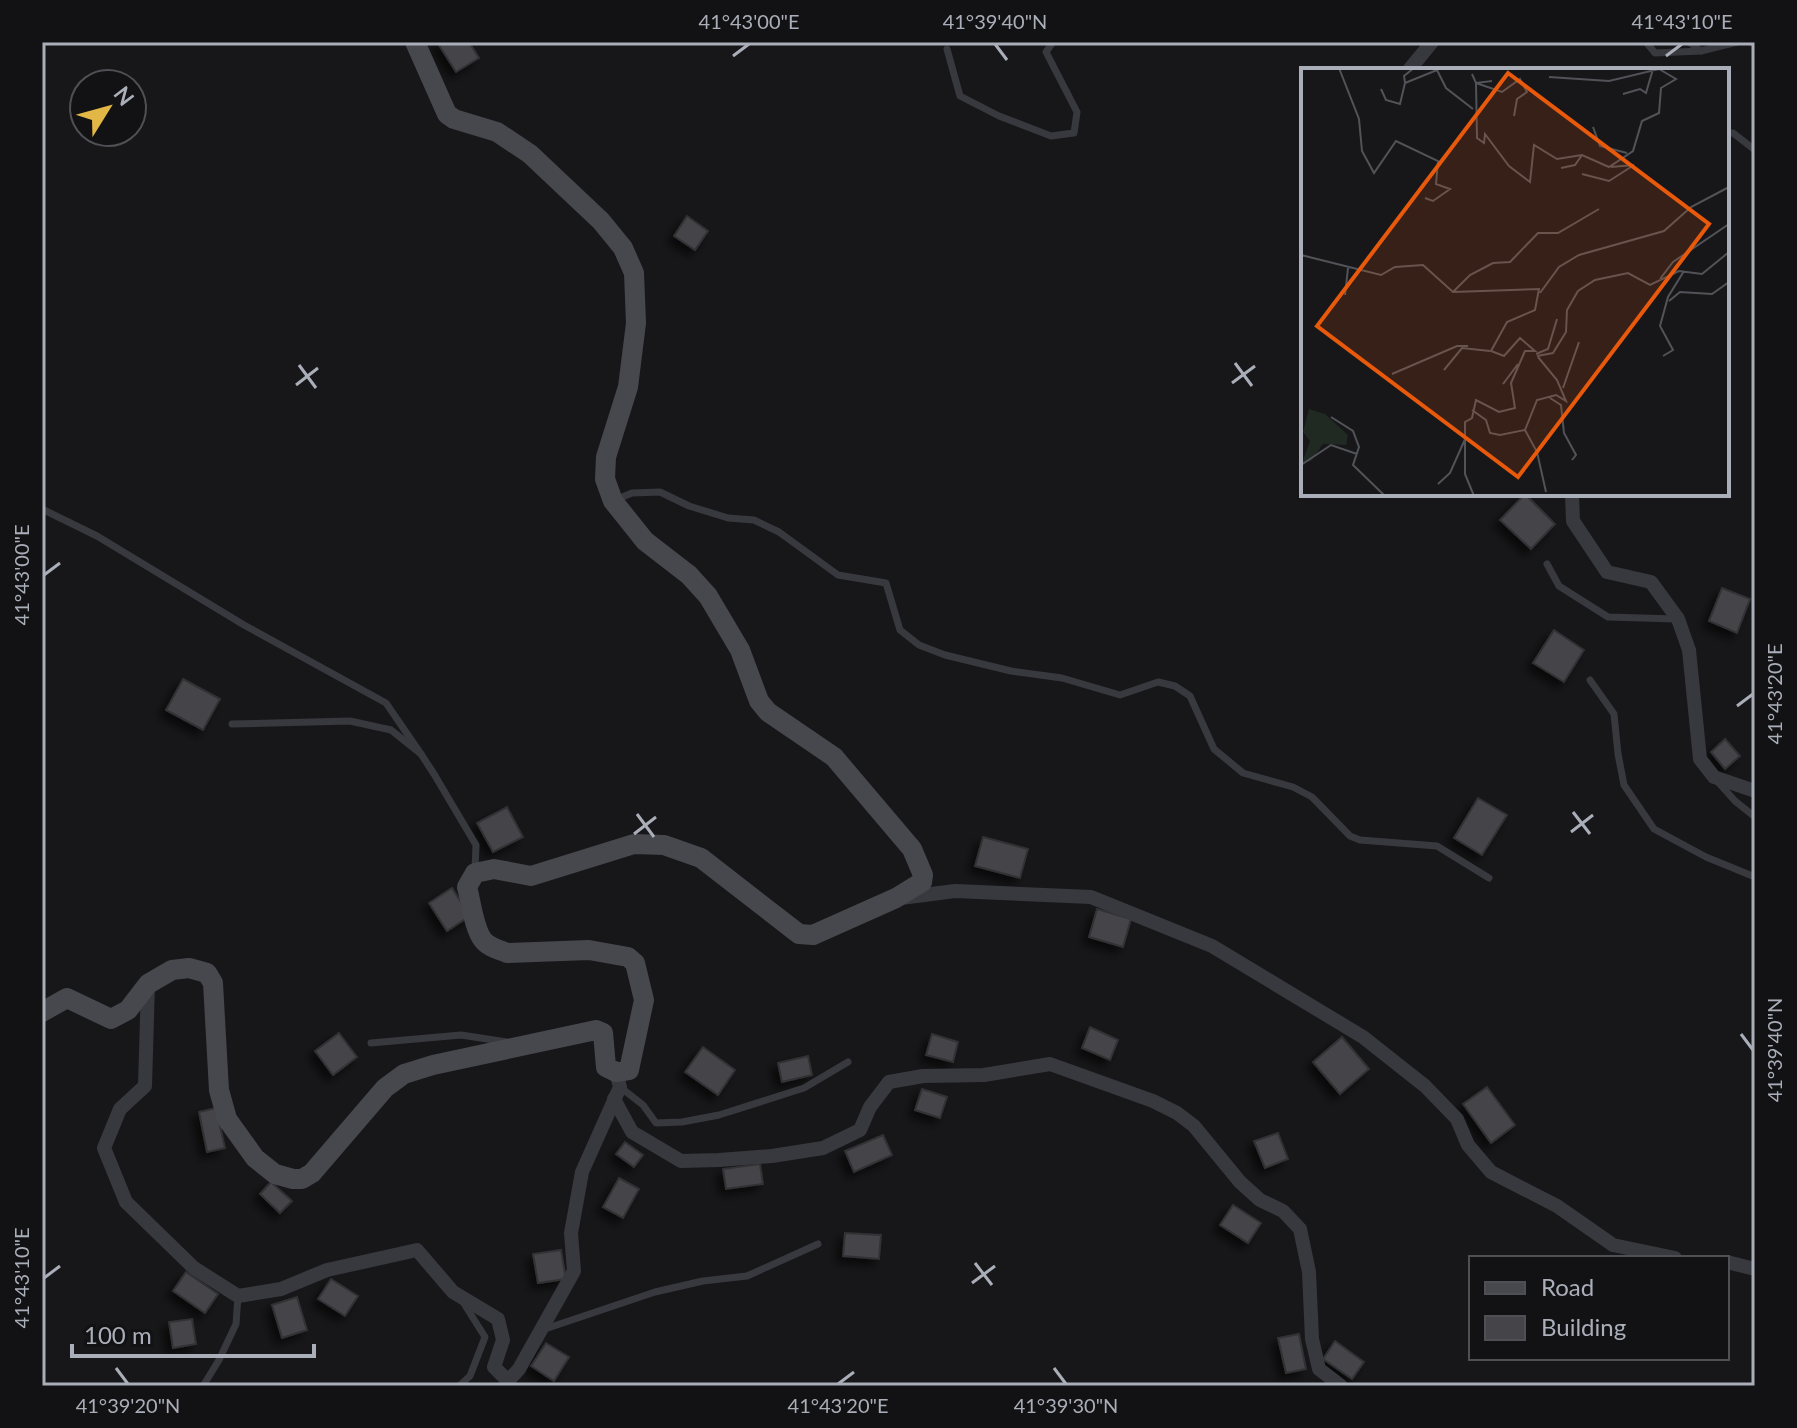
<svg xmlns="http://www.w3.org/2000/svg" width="1797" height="1428" font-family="Lato,sans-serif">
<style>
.building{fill:#444449;stroke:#313135;stroke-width:2;filter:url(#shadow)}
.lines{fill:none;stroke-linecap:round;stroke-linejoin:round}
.lane{stroke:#38393e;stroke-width:7}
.street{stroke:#38393e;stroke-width:14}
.secondary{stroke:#47484d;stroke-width:20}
.ticks{fill:none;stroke:#aaaeb8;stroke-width:3}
.inset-road{fill:none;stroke:#525359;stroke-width:2}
.view{fill:#e8590c;fill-opacity:0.15;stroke:#e8590c;stroke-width:4}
.inset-edge{fill:none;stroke:#aaaeb8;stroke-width:4}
.neatline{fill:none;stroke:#aaaeb8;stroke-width:3}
.ticks-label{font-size:20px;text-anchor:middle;fill:#aaaeb8}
</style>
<defs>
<filter id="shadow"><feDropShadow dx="-6" dy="6" stdDeviation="4" flood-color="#0009"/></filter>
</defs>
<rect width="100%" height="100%" fill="#171719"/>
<g class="building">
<polygon points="437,42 469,42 479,58 456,72"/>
<polygon points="687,216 708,231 695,250 674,236"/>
<polygon points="1525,494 1555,524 1531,549 1500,520"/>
<polygon points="1722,588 1750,599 1737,633 1709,621"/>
<polygon points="1554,630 1584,650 1564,682 1533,663"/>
<polygon points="183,679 220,699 203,730 166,710"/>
<polygon points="1725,739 1740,756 1725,769 1711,752"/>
<polygon points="1478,798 1507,815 1482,855 1454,838"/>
<polygon points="507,807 523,837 493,852 477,823"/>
<polygon points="983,837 1028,849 1020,878 975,866"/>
<polygon points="452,888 470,916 447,931 429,903"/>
<polygon points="1097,909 1131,919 1123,947 1089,937"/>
<polygon points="1090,1027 1118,1040 1110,1060 1082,1048"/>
<polygon points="339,1033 357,1057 333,1075 315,1051"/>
<polygon points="932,1034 958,1042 953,1062 926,1055"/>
<polygon points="1342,1037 1369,1069 1340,1094 1313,1062"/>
<polygon points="703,1047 735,1070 718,1095 685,1072"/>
<polygon points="808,1056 812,1075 782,1082 778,1063"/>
<polygon points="1487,1087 1515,1125 1491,1143 1463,1104"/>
<polygon points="922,1089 947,1097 940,1118 915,1110"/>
<polygon points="216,1108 225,1148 207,1152 199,1112"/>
<polygon points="1278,1133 1288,1159 1265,1168 1254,1141"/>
<polygon points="883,1135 892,1155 854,1172 845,1151"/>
<polygon points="625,1142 643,1155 634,1167 616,1154"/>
<polygon points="760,1164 763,1184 726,1189 723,1169"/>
<polygon points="619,1178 639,1189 623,1218 603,1207"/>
<polygon points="271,1182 292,1201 280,1213 260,1194"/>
<polygon points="1233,1205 1261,1223 1248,1243 1220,1225"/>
<polygon points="845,1233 881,1235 879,1259 843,1256"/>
<polygon points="561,1250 566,1279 538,1283 533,1254"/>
<polygon points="186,1272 218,1294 205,1313 173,1291"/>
<polygon points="331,1279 358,1296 345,1316 318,1299"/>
<polygon points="297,1297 307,1330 282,1338 272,1305"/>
<polygon points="192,1319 196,1344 173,1348 169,1322"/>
<polygon points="1299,1334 1306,1369 1286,1373 1278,1338"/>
<polygon points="1335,1341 1364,1362 1352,1379 1323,1359"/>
<polygon points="546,1343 569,1357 554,1381 531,1366"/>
</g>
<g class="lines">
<g class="lane">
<polyline points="1646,42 1655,53 1701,51"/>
<polyline points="1689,42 1701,51 1737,42"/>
<polyline points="1750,42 1755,43"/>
<polyline points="947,49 960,96 999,116 1051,136 1074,133 1077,112 1046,52 1053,42"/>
<polyline points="1727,133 1733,133 1755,150"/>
<polyline points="615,500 632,493 660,492 689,506 728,518 754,520 779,532 838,575 886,583 900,630 919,645 945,655 1011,671 1062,678 1120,695 1158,682 1175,686 1190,696 1214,749 1243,773 1293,787 1312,797 1350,836 1360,840 1437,846 1489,878"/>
<polyline points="42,509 97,536 244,625 386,703 421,754"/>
<polyline points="1547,564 1559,586 1608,617 1676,619"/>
<polyline points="1590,680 1614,714 1618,754 1624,785 1654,829 1706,857 1755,877"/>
<polyline points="232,724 350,721 391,730 421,754 434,774 476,845 475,870"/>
<polyline points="1718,782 1735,801 1755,817"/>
<polyline points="371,1043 461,1035 507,1042"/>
<polyline points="620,1087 643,1105 656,1123 682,1122 719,1115 804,1088 848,1062"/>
<polyline points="542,1330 655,1292 703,1281 747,1276 818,1244"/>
<polyline points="203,1386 219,1360 236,1324 238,1296"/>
<polyline points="459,1386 470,1376 485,1337 463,1302"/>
</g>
<g class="street">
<polyline points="1409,70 1432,42"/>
<polyline points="1572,494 1573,521 1607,572 1651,582 1678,619 1689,650 1700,759 1714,777 1755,791"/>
<polyline points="901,898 955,891 1091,897 1212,946 1363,1037 1425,1086 1457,1119 1468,1145 1491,1172 1557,1206 1613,1245 1675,1258"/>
<polyline points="148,984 145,1086 120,1109 104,1148 126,1202 194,1268 238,1296 281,1289 327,1270 417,1250 453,1292 498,1319 503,1340 494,1367 508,1381 519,1369 574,1271 571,1233 582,1172 620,1087 616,1072"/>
<polyline points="614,1099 632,1132 681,1161 719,1160 772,1156 823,1148 860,1130 870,1107 889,1082 923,1076 984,1075 1050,1064 1153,1101 1177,1113 1194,1126 1240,1182 1260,1200 1283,1211 1300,1229 1309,1272 1312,1339 1319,1369 1341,1386"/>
<polyline points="1727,1262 1755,1269"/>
</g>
<path class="secondary" d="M 42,1012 L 67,998 L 111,1019 L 128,1010 L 148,984 L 172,970 L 189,968 L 207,973 L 213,983 L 219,1090 L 227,1119 L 255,1158 L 275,1174 L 293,1179 L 302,1179 L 312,1173 L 385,1088 L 404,1074 L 433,1065 L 596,1030 L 603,1033 L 606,1067 L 616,1072 L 629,1070 L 644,1000 L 635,963 L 628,957 L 589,950 L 507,953 C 500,950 488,947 483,940 C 474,929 471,901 467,887 L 475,873 L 494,869 L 531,876 L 634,844 L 664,845 L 701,858 L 799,934 L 813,935 L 896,898 L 922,882 L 923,875 L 912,849 L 834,757 L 768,712 L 759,701 L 740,650 L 708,596 L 689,575 L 645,541 L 613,501 L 605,479 L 606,457 L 628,387 L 636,323 L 634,273 L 623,248 L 601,221 L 530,154 L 497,132 L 454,119 L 447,114 L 415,42"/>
</g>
<path class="ticks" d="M 995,44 L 1007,60M 733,56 L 749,44M 1666,56 L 1682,44M 1235,363 L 1252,386M 299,365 L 316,388M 1232,383 L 1255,366M 296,385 L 318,368M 44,575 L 60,563M 1737,706 L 1753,694M 1573,812 L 1590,834M 637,814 L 654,837M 1571,832 L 1593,815M 634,834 L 656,817M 1741,1034 L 1753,1050M 975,1263 L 992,1285M 44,1278 L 60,1266M 972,1283 L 995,1266M 116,1368 L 128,1384M 1054,1368 L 1066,1384M 838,1384 L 854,1372"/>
<g transform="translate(1301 68)">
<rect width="428" height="428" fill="#171719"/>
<path d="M 8,341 L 24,346 L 47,367 L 45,377 L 22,376 L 10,393 L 1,395 L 9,373 L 2,364 Z" fill="#212923"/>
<path class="inset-road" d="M 38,0 L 58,51 L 61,83 L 73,105 L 95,73 L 137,93 L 135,116 L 149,121 L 132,133 L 124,130M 113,0 L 103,8 L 104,15 L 136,2 L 145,20 L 172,41M 171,6 L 175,15 L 191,13M 80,21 L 85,32 L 99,36 L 104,15M 322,26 L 339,21 L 345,25 L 352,1M 213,48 L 216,31 L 226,24 L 219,11 L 201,24 L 175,15 L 176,70 L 183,75 L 184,66 L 208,98 L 229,114 L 233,77 L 256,91 L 281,87 L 308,99 L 332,83 L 341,53 L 358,45 L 360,20 L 375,11 L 358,1 L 308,13 L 248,9M 292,59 L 299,78 L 326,85M 260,100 L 274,97 L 281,87M 281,106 L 308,113 L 333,97 L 310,99M 0,187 L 80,207 L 94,199 L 122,197 L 152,224 L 238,221 L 234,242 L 206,254 L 190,283 L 203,288 L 219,270 L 234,283 L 224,283 L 210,315 L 214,340 L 198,344 L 175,332 L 171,350 L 164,354 L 164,406 L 173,428M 359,211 L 372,194 L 428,156M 152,224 L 169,207 L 192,195 L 209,194 L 237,165 L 257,165 L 298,141M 239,225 L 258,199 L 278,187 L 363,163 L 390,139 L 428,119M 44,227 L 47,200M 368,233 L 379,224 L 411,226 L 428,214M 235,286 L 247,281 L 256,251M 236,288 L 252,285 L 265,264 L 266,242 L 277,223 L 294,212 L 327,205 L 349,217 L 378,203 L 401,206 L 428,184M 362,288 L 372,282 L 359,258 L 367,229 L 383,203M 143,302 L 161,280 L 189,283M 91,306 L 156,278 L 167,278M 202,316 L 217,296M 262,320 L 278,274M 249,330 L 260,337 L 263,365 L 275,387 L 271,392M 171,342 L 185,352 L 189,365 L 199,367 L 224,362 L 236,332 L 255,327 L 265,333 L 256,312 L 237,289M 30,349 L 52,363 L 58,379 L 52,397 L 84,428M 224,362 L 236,384 L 245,424M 0,397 L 30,377 L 56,386M 137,416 L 149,405 L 165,369"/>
<path class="view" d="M 207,5 L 408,156 L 217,409 L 16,258 Z"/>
<rect width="428" height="428" class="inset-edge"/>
</g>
<rect width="1797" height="1428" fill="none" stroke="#121214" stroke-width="88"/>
<rect x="1469" y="1256" width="260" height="104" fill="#121214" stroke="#4f5056" stroke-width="2"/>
<rect x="1485" y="1282" width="40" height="12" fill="#47484d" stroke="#4f5056" stroke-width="2"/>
<text x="1541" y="1296" font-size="24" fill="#aaaeb8">Road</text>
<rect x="1485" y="1316" width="40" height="24" fill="#444449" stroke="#4f5056" stroke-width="2"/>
<text x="1541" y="1336" font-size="24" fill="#aaaeb8">Building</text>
<g transform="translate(108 108) rotate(53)"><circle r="38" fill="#121214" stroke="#4f5056" stroke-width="2"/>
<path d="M0-6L14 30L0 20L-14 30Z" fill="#e3b745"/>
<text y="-12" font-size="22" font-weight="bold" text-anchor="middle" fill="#aaaeb8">N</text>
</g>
<path d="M72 1344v12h242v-12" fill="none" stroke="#aaaeb8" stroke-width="4"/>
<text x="84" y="1344" font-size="24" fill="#aaaeb8" stroke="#121214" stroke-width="6" paint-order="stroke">100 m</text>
<rect x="44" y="44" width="1709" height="1340" class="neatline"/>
<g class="ticks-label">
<text x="749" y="29">41°43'00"E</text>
<text x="995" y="29">41°39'40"N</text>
<text x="1682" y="29">41°43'10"E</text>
<text transform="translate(22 575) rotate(-90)" y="7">41°43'00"E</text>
<text transform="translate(1775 694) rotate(-90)" y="7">41°43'20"E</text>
<text transform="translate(1775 1050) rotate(-90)" y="7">41°39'40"N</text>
<text transform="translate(22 1278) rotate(-90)" y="7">41°43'10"E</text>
<text x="128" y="1413">41°39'20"N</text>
<text x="838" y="1413">41°43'20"E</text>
<text x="1066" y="1413">41°39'30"N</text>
</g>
</svg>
